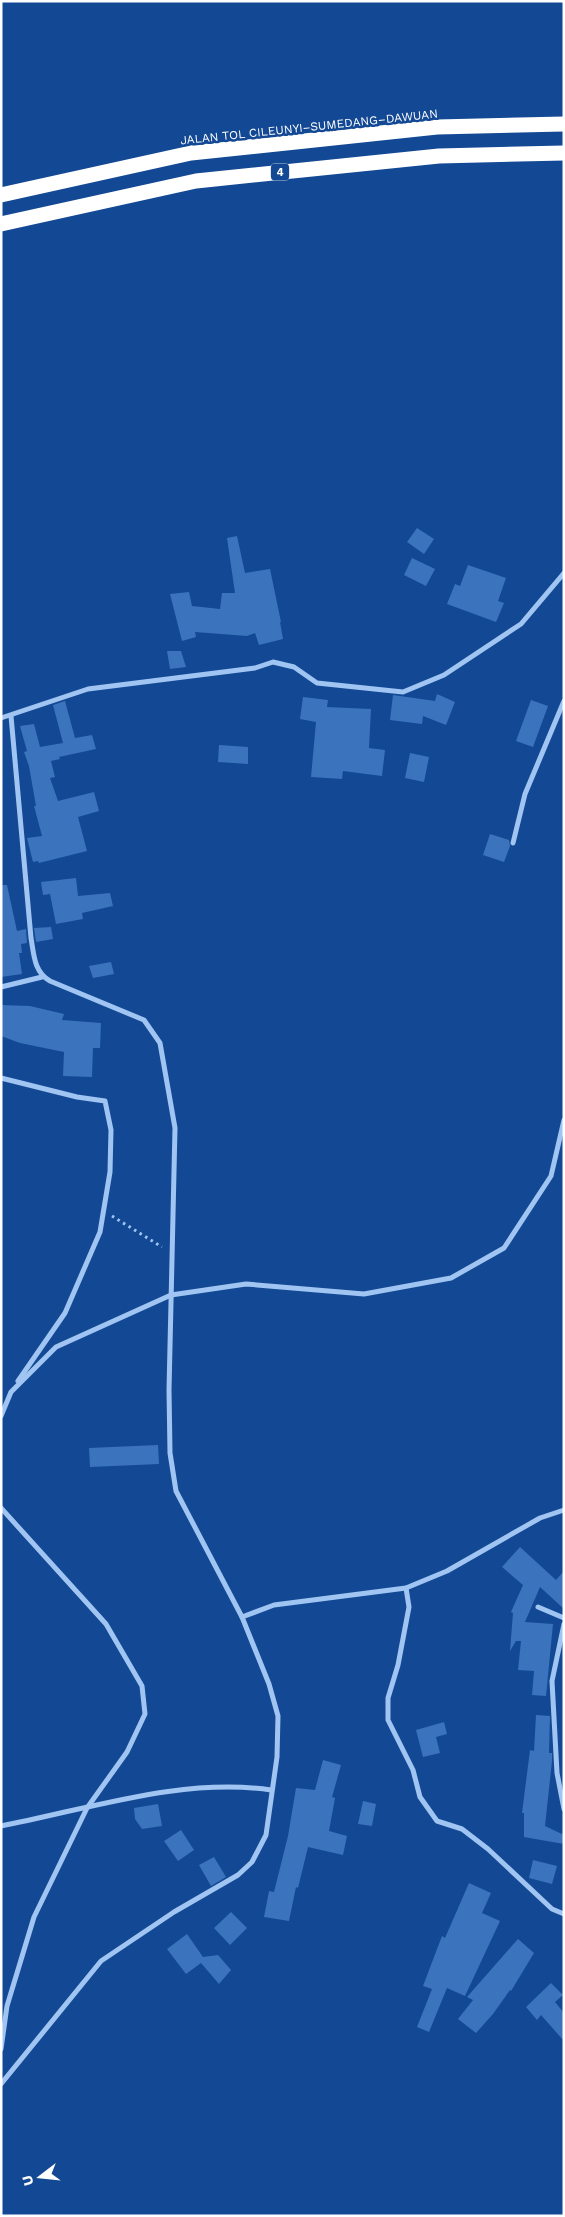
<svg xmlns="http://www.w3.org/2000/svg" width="565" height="2217" font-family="'Work Sans',sans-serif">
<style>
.building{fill:#3b73bd}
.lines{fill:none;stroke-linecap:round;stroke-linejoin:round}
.path{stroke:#a1c5f2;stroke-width:3;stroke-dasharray:2.5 4;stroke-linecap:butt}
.minor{stroke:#a1c5f2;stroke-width:5}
.motorway{stroke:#fff;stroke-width:15}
.labels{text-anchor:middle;stroke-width:5;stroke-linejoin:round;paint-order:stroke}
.shield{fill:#134994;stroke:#b8c8df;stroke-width:1}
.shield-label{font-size:11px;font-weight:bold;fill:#fff}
.street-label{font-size:12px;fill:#fff;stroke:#134994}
</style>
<rect width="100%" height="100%" fill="#134994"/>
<g class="building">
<polygon points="417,528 434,539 424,554 407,542"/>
<polygon points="237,536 245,573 270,569 281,622 280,622 283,639 259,645 255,633 247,636 195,632 196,637 182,641 170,594 189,592 192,606 220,609 222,593 235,593 227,538"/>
<polygon points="412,558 435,569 426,586 404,575"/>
<polygon points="468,565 506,578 498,601 504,603 496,622 447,604 455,584 460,586"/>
<polygon points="167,651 181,651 186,667 170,669"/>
<polygon points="437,694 455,702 446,725 423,716 422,724 390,720 393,695 435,701"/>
<polygon points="303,697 328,700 327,707 371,709 369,748 385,750 382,776 343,771 342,779 311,777 316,722 300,719"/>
<polygon points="531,700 548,706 533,747 516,741"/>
<polygon points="65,701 75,738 92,735 96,749 59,757 60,759 51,761 55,777 50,778 58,801 94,792 99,811 78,817 87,851 39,863 38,861 33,862 27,838 42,836 34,806 36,806 29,766 24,752 27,751 20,726 34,724 40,747 63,743 53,705"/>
<polygon points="219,745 248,747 248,764 218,762"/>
<polygon points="410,753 429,757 424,782 405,778"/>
<polygon points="490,834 509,840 510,846 504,862 483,855"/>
<polygon points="76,878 78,896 110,893 113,906 82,913 83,919 56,924 50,894 43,895 41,882"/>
<polygon points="1,885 7,885 17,931 26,929 27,943 21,944 22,953 19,953 22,974 1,977"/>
<polygon points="51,927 53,939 36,942 34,928"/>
<polygon points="111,962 114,974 93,978 89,966"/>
<polygon points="1,1005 30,1006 64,1014 62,1020 101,1023 100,1048 93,1048 92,1077 63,1076 64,1052 20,1043 1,1036"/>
<polygon points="158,1445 159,1464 90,1467 89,1448"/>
<polygon points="520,1547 556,1580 564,1571 564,1609 540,1587 525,1622 553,1624 546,1696 532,1695 534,1671 518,1670 521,1641 516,1641 510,1651 513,1613 511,1612 523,1585 502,1567"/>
<polygon points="536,1715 550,1716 549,1753 552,1753 552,1761 545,1826 564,1835 564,1844 524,1837 524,1813 522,1813 530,1750 534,1751"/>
<polygon points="444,1722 447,1734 436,1737 440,1753 423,1757 416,1730"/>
<polygon points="323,1760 341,1765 332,1797 335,1798 329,1831 347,1836 343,1855 308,1847 298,1888 296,1887 289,1921 264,1917 269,1891 274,1892 288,1836 296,1788 315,1790"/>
<polygon points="363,1801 376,1804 372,1826 358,1824"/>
<polygon points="158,1804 162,1826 142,1829 135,1819 134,1808"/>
<polygon points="181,1830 194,1850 178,1861 164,1841"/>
<polygon points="214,1857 226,1877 211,1886 199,1865"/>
<polygon points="533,1860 557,1866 552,1884 529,1878"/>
<polygon points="469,1883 491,1893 482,1913 500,1921 465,1996 447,1988 429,2032 417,2027 432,1989 423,1986 442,1936 445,1938"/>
<polygon points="231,1912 247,1928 230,1945 214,1928"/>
<polygon points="187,1934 203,1957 218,1955 231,1970 219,1984 201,1963 186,1974 167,1949"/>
<polygon points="518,1939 534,1953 511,1991 510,1990 493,2014 476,2033 458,2019 473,2000 467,1997"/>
<polygon points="551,1983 563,1995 555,2002 564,2013 564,2041 541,2015 537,2020 526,2007"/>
</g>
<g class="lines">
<polyline class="path" points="112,1216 162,1247"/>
<g class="minor">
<polyline points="1,718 88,689 255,668 273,662 294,667 317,683 403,692 444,675 521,624 564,573"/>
<polyline points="513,843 525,794 564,701"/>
<polyline points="1,987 42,977"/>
<polyline points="1,1078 77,1097 105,1101 111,1130 110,1172 100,1232 65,1313 18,1381"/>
<polyline points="1,1416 11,1392 56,1347 171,1295 246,1284 364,1294 451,1278 504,1248 551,1176 564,1120"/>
<polyline points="1,1508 106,1624 142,1686 145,1714 127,1752 87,1808 34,1917 7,2006 1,2049"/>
<polyline points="406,1588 409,1607 398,1665 388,1698 388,1720 413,1770 420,1797 437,1821 462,1829 488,1849 552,1909 564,1914"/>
<polyline points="538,1607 564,1618"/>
<polyline points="242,1617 274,1605 406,1588 447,1571 540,1518 564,1510"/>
<polyline points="564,1624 552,1681 557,1773 564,1809"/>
<path d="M 1,1826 C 89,1809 182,1777 271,1790"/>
<path d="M 1,2084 L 101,1961 L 174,1912 L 238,1875 L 252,1862 L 266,1835 L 277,1757 L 278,1716 L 269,1684 L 242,1617 L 176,1491 L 170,1453 L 169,1390 L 175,1128 L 160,1043 L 144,1020 L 50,981 C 34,972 34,955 31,938 L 11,716"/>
</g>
<g class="motorway">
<polyline points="1,195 191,153 437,127 564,124"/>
<polyline points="1,224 196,181 439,156 564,153"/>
</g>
</g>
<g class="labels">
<rect class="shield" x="271" y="163.5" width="18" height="17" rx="4"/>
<g class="shield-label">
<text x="280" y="176">4</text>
</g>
<g class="street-label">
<text transform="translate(309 127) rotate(-6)" y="4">JALAN TOL CILEUNYI–SUMEDANG–DAWUAN</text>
</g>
</g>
<rect width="565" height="2217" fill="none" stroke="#ffffff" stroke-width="5"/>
<g transform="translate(40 2177) rotate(254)" stroke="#134994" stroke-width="4" paint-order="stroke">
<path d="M0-4L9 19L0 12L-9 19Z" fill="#ffffff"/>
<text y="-8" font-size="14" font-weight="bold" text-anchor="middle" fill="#ffffff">U</text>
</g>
</svg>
